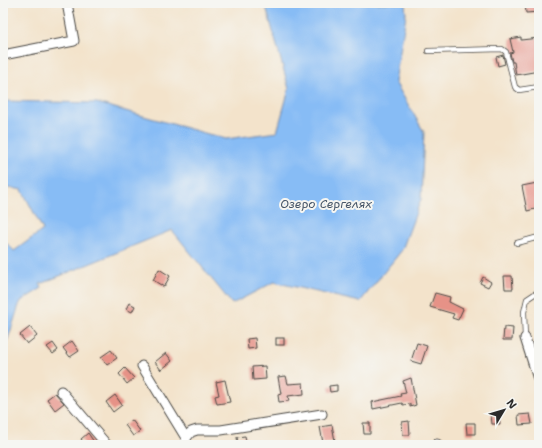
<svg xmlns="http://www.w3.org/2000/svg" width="542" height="448" font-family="'Shantell Sans',sans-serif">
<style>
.water{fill:#87bcf5;stroke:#597490}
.building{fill:#e69287}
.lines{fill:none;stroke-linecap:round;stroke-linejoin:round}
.lane-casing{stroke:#494743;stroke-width:6}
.street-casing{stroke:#494743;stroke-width:11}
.lane{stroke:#fff;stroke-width:4.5}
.street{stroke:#fff;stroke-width:9}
.labels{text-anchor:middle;stroke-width:4;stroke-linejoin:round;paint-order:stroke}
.water-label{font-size:12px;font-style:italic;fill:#475668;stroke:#f6f6f2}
</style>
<rect width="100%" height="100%" fill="#f6f6f2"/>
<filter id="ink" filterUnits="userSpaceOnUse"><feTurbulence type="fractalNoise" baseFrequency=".025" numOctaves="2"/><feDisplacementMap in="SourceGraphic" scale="8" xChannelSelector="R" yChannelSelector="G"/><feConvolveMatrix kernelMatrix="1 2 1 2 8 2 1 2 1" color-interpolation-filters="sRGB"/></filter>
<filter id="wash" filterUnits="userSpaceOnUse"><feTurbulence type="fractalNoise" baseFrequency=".012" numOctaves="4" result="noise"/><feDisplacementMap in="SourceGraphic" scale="16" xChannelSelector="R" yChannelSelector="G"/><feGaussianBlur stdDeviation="0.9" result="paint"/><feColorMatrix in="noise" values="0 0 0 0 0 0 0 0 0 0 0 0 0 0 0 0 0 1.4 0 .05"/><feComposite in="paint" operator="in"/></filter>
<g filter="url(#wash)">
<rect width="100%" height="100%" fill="#f3e3cb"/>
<polygon class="water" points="265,3 405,3 406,15 395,82 424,132 421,199 402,250 360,302 274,282 232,304 172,230 40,284 42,288 21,301 19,305 8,339 3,347 3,246 8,244 14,251 43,230 22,190 3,186 3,101 97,103 226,139 277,132 289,89"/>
<g id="blocks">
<g class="building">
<polygon points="525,3 539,3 539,12 526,13"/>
<polygon points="521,37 521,40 539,38 539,71 516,75 514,62 512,62 510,53 513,52 510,39"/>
<polygon points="503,55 505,64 498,66 496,57"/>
<polygon points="537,183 539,208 527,211 522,186"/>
<polygon points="159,269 170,276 164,287 153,280"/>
<polygon points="504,276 512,276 513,289 505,289"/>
<polygon points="483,277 491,282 488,287 480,283"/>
<polygon points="435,293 450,297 449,302 463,309 458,320 452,318 454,314 430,307"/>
<polygon points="129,303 135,306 132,312 126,309"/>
<polygon points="30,327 37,336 27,344 20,335"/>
<polygon points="504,327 513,328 512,340 503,340"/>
<polygon points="255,338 256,348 248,349 247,339"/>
<rect x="276" y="338" width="8" height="7"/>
<polygon points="72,341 79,351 70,357 63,348"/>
<polygon points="53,343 58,350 53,354 47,347"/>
<polygon points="417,343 427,346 421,364 411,361"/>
<polygon points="111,350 117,358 107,365 101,357"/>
<polygon points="166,353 172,361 161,370 155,362"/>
<polygon points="265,366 266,379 253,380 252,367"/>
<polygon points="125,368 134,378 127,384 119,374"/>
<polygon points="286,376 288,384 303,383 304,394 288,396 289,401 279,402 278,395 281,394 278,377"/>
<polygon points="411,378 416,405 410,407 410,404 403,405 402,403 373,409 372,402 401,396 400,394 406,393 403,381"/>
<polygon points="225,380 230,402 217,404 215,396 219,395 216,382"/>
<polygon points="337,385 337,391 330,392 329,386"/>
<polygon points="55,393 64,403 55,410 47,399"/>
<polygon points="115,395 122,405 113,412 106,402"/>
<polygon points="530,414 532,424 519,425 518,415"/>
<polygon points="491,415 499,415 500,424 492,424"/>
<polygon points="132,420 140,431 133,436 125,425"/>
<polygon points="409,421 410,435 403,435 402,422"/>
<polygon points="363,423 370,423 370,434 364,434"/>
<polygon points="466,423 475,423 475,434 467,434"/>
<polygon points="332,425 335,441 323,443 320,427"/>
<polygon points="88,433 96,445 85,445 81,439"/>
<polygon points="245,436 247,445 238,445 237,437"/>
</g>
</g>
</g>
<g filter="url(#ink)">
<use href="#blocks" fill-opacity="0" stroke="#494743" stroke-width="1"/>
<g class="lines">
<defs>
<g id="lane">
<polyline points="428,51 502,49 506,52 515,87 519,90 539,87"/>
<polyline points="517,243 539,237"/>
<polyline points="525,338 524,312 527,299 539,291"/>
</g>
<g id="street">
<polyline points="3,55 74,41 67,3"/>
<polyline points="525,338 539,382"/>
<polyline points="142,366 186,438 185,445"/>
<polyline points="61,391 107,445"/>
<polyline points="186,438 191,432 197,430 221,430 322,414"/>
<polyline points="437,444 438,445"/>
</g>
</defs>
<use href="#lane" class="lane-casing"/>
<use href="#street" class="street-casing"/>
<use href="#lane" class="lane"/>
<use href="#street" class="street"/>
</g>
</g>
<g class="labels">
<g class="water-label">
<text x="326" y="208">Озеро Сергелях</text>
</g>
</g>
<rect width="542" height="448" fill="none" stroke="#f6f6f2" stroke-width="16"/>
<g transform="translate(504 410) rotate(52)" stroke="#f6f6f2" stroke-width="3" paint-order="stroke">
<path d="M0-3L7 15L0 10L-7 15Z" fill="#2b2b2b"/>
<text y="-6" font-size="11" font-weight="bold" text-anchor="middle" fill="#2b2b2b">N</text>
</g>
</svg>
